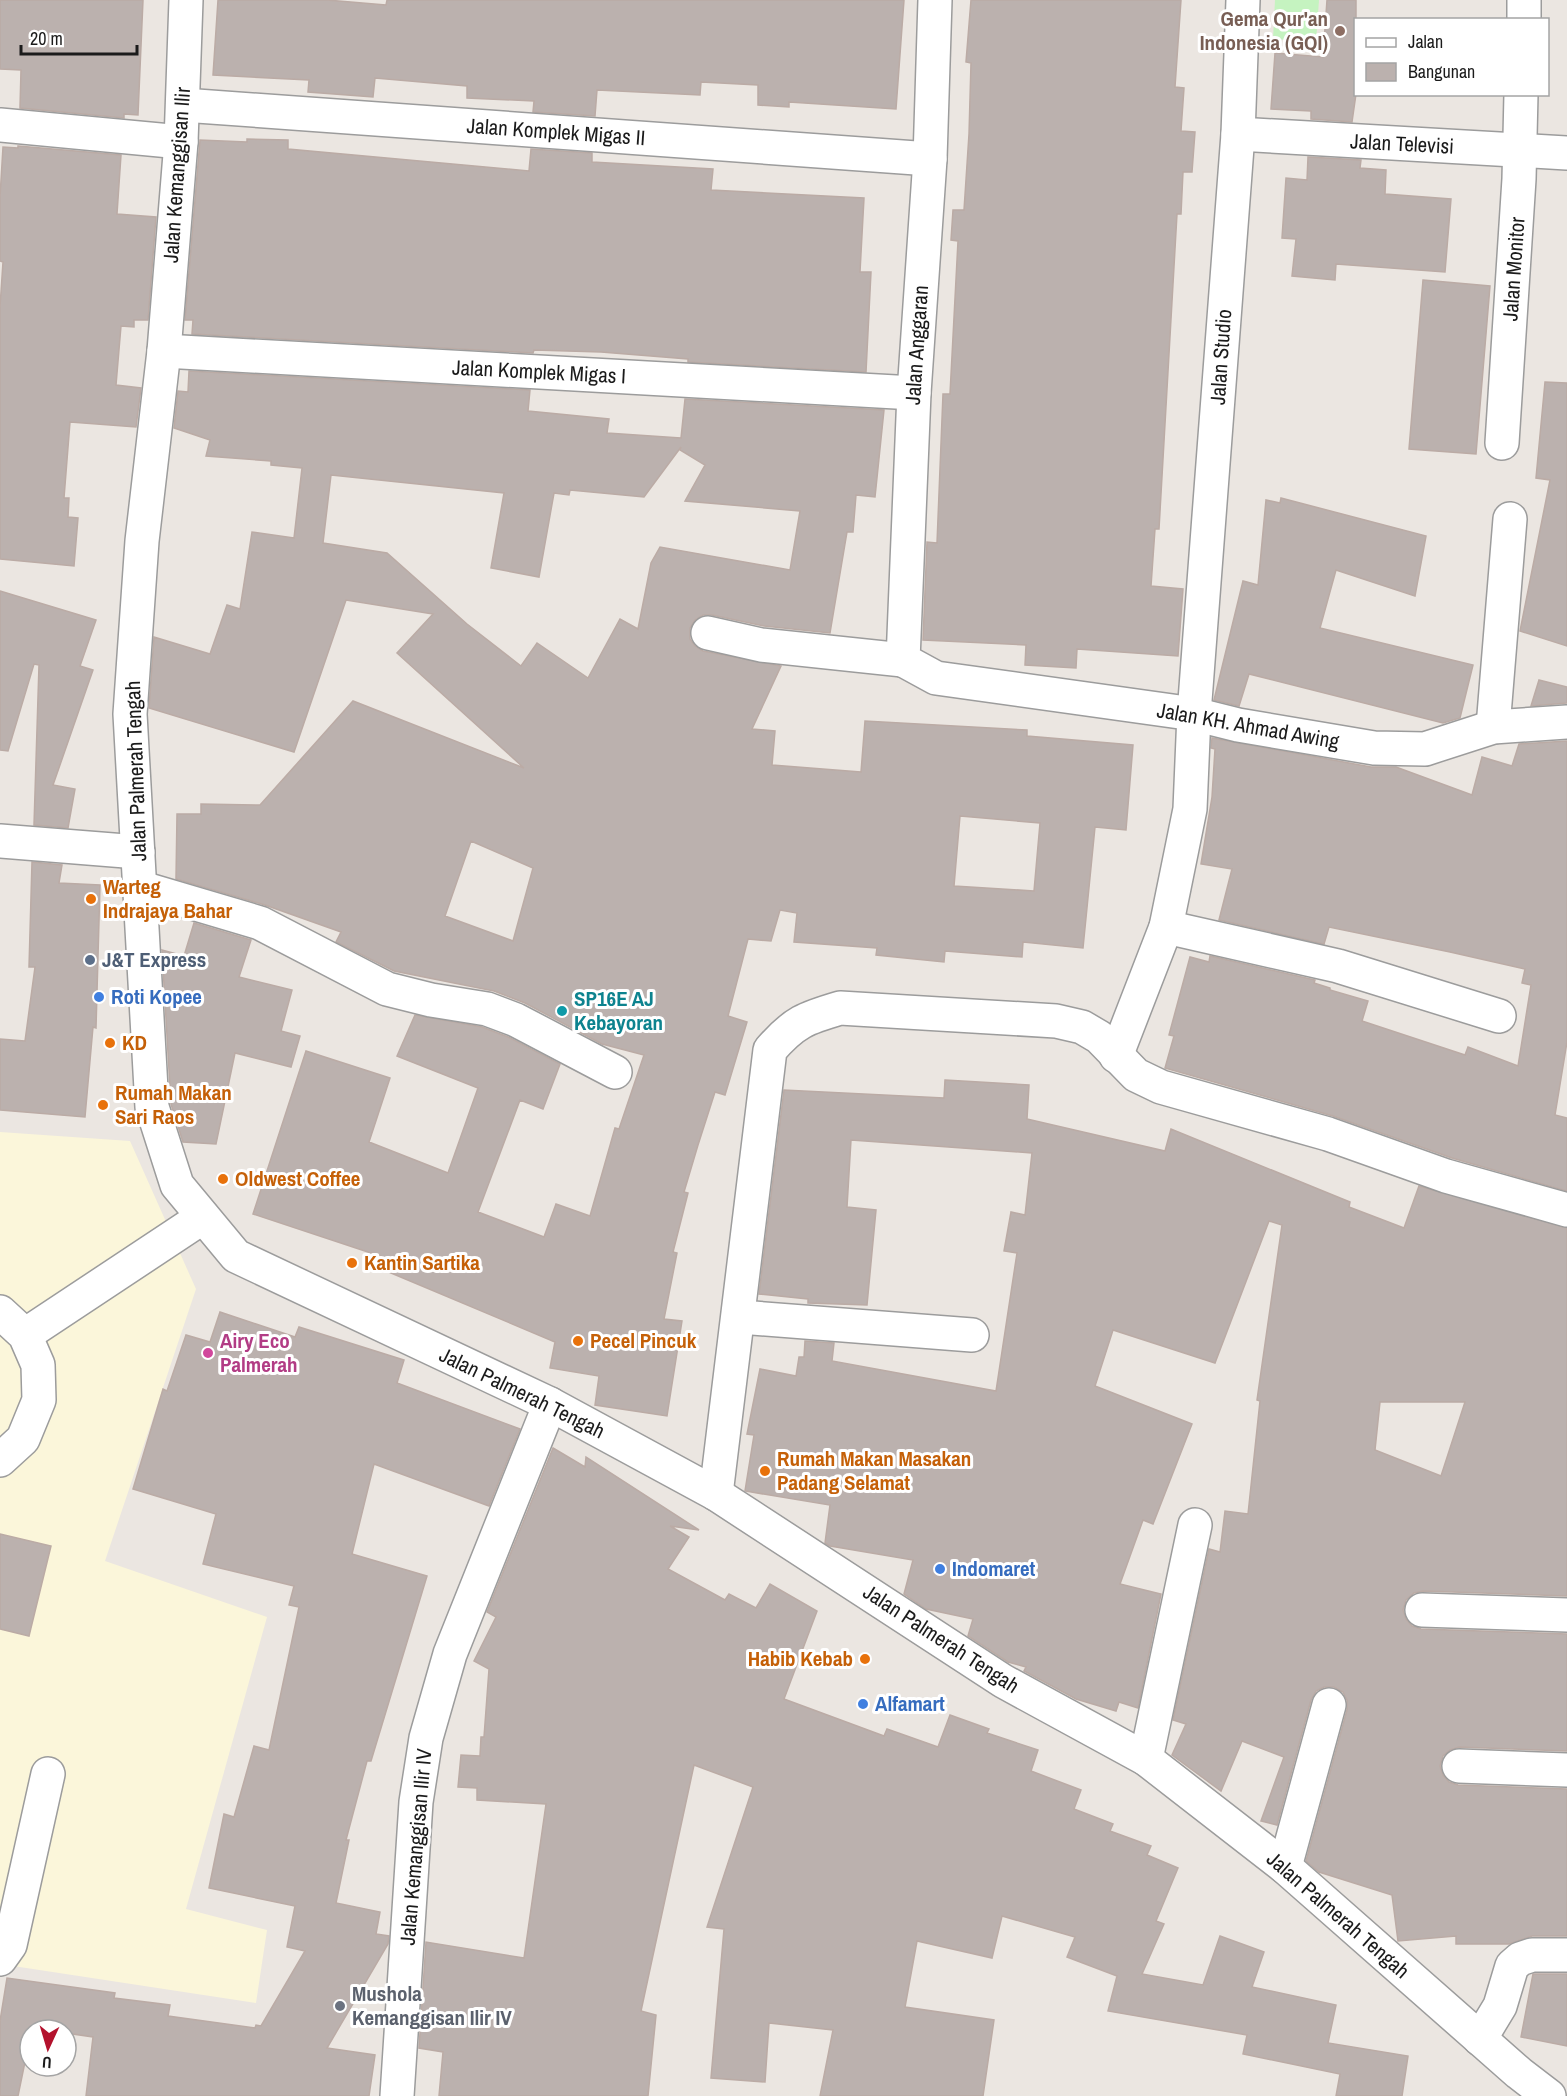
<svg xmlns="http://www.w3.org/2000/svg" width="1567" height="2096" font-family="'Archivo Narrow',sans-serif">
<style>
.education{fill:#fbf6da}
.park{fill:#c5f3c0}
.building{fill:#bbb1ae;stroke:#bbaba5;stroke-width:1.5;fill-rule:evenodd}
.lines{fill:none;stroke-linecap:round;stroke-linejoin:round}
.minor-casing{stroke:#9c9c9c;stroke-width:36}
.minor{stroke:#fff;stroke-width:33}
.education-dot{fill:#8d6e63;stroke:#fff;stroke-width:2}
.food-dot{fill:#e8710a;stroke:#fff;stroke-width:2}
.service-dot{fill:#5c6f8a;stroke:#fff;stroke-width:2}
.shop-dot{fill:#3f7fe0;stroke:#fff;stroke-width:2}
.culture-dot{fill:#0f9aa8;stroke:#fff;stroke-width:2}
.hotel-dot{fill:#d1479c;stroke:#fff;stroke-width:2}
.worship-dot{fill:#6b7280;stroke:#fff;stroke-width:2}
.labels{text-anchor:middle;stroke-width:6;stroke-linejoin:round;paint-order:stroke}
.education-label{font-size:21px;font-weight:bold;fill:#785e54;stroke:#fff;text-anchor:end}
.street-label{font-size:21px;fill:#1b1b1b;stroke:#fff}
.food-label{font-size:21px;font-weight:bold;fill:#c56008;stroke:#fff;text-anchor:start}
.service-label{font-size:21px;font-weight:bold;fill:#4e5e75;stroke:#fff;text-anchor:start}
.shop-label{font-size:21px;font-weight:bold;fill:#366cbe;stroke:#fff;text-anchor:start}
.culture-label{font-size:21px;font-weight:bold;fill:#0d838f;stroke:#fff;text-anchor:start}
.hotel-label{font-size:21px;font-weight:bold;fill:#b23c85;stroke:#fff;text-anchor:start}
.worship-label{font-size:21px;font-weight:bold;fill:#5b616d;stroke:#fff;text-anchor:start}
</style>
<rect width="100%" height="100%" fill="#ebe6e1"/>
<polygon class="education" points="0,1132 130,1141 196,1289 105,1561 267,1617 186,1909 267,1930 256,2003 0,1964"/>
<polygon class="park" points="1275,0 1319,0 1316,42 1273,39"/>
<g class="building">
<polygon points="0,0 143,0 138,115 124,114 124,118 20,108 21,70 0,69"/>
<polygon points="218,0 327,0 386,5 387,0 904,0 896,109 789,102 789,107 758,105 758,85 701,82 700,95 597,90 595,116 533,112 534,101 467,98 467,86 375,78 373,97 308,92 309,80 213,75"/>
<polygon points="971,0 1181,0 1175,87 1184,88 1181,131 1195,132 1192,172 1183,172 1181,214 1177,214 1159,529 1155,529 1151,586 1183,589 1178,656 1077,649 1076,668 1025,665 1026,645 923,640 927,542 937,543 943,394 950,394 958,241 951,240 953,210 964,210 969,134 971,63 966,62"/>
<polygon points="1327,0 1356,0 1356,94 1352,122 1311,119 1311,111 1271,109 1275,53 1323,57"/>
<polygon points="247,139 288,140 288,149 529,171 531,149 592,153 592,162 713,169 711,190 864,198 860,272 871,272 866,372 688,362 688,359 601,352 534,350 533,353 192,334 193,320 185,320 200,140 247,142"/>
<polygon points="18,146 121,155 117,214 156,217 148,320 134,320 134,327 121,326 116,385 141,388 136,427 70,422 64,498 69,498 68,517 78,518 74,566 0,559 0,307 3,262 0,261 0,197 3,147 18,148"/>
<polygon points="1308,157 1361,160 1360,168 1386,170 1385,194 1451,199 1445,272 1336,264 1335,280 1292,276 1296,239 1282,238 1286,178 1307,180"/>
<polygon points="1423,280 1490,286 1476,454 1409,449"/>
<path d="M 189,371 L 530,390 L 528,411 L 609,419 L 607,433 L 681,438 L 685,399 L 884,410 L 875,497 L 856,495 L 853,532 L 847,532 L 830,633 L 764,626 L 712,615 L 703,615 L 695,620 L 690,628 L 690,639 L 695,646 L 703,651 L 781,666 L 752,729 L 775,731 L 772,765 L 861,772 L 865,721 L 1027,730 L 1027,736 L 1133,745 L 1126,830 L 1095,827 L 1083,948 L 1023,942 L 1022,957 L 945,951 L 944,962 L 876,955 L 877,948 L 794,942 L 797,913 L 780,910 L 771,941 L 748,939 L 728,1016 L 747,1022 L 725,1095 L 715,1092 L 698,1145 L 684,1192 L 688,1193 L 673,1252 L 677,1253 L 664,1319 L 682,1321 L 667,1416 L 595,1405 L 599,1376 L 550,1368 L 555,1342 L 384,1270 L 389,1259 L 253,1214 L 306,1051 L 390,1078 L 369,1142 L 448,1173 L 478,1088 L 397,1056 L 415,1015 L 482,1027 L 508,1037 L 560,1064 L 543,1109 L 520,1100 L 478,1212 L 544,1237 L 556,1204 L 590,1216 L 615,1128 L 619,1129 L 644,1055 L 602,1044 L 525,1003 L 494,991 L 394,971 L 336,942 L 341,932 L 265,905 L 176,879 L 177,814 L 201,814 L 201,804 L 260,805 L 353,701 L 524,768 L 397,653 L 433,614 L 346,600 L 294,752 L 149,708 L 154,637 L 210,654 L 227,605 L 240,609 L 252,532 L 294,538 L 302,468 L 271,465 L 271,461 L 206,456 L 210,440 L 174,428 L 178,391 L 188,392 ZM 681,447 L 680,450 L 705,465 L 685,501 L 800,511 L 790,570 L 660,547 L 651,563 L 638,629 L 620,619 L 588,678 L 537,643 L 521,666 L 467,624 L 387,553 L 323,543 L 331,475 L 504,493 L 491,568 L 539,577 L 554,493 L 569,495 L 570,490 L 644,497 ZM 960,816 L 1040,823 L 1034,891 L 954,886 ZM 471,841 L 533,868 L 513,941 L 445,916 Z"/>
<polygon points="1545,382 1567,383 1567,646 1520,631 1550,480 1536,478"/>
<polygon points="1281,498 1426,536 1415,596 1336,570 1320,628 1473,665 1460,718 1443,723 1249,674 1239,706 1214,700 1243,581 1258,585 1266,500 1280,503"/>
<polygon points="0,591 96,620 80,666 93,670 53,785 75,789 68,828 34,825 39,665 34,664 8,751 0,750"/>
<polygon points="1539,680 1567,687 1567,703 1531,706"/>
<polygon points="1212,738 1371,767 1396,767 1472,795 1482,757 1512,766 1519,744 1567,741 1567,1042 1555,1115 1567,1118 1567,1191 1452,1158 1333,1116 1165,1068 1174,1036 1169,1035 1190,957 1209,962 1210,956 1315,980 1314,983 1330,988 1330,990 1368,1001 1362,1021 1465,1055 1468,1047 1518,1066 1531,985 1522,983 1525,969 1450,952 1329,927 1324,944 1219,920 1232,869 1201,864 1212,797 1215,749 1211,748"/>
<polygon points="32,862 62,865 59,883 100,885 96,1028 93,1027 85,1117 0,1110 0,1039 25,1041 35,967 29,967"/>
<polygon points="194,923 251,940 239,977 292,990 281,1031 300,1036 291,1067 235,1053 216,1144 183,1142 171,1104 162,950 184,956"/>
<path d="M 945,1080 L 1029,1085 L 1027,1119 L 1165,1151 L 1171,1129 L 1350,1202 L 1349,1207 L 1404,1228 L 1419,1186 L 1567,1228 L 1567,1596 L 1423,1591 L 1414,1593 L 1406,1600 L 1403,1610 L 1406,1619 L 1412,1626 L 1421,1629 L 1567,1634 L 1567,1751 L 1459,1747 L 1450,1750 L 1443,1756 L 1440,1766 L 1443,1775 L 1449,1782 L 1458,1785 L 1567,1789 L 1567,1936 L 1532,1936 L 1509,1944 L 1456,1944 L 1456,1936 L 1398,1941 L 1392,1895 L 1319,1872 L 1306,1861 L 1347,1710 L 1347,1700 L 1343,1692 L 1334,1687 L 1324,1687 L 1316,1691 L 1311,1700 L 1277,1825 L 1261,1821 L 1284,1757 L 1242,1741 L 1221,1791 L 1172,1755 L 1186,1724 L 1173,1720 L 1209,1549 L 1220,1552 L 1225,1511 L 1248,1514 L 1260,1401 L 1257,1400 L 1282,1225 L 1269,1221 L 1215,1363 L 1113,1330 L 1095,1386 L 1192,1424 L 1153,1524 L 1143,1520 L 1120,1584 L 1161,1594 L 1138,1708 L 1119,1702 L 1116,1711 L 1076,1699 L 1024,1671 L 1026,1667 L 1008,1662 L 968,1636 L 973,1619 L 926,1609 L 904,1594 L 913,1560 L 830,1546 L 825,1543 L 830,1505 L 745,1491 L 754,1435 L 747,1434 L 760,1369 L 796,1376 L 799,1357 L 804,1357 L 805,1341 L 834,1343 L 832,1361 L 996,1391 L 1017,1253 L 1004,1251 L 1011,1212 L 1025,1215 L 1032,1153 L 851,1140 L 847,1207 L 876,1210 L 867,1305 L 808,1303 L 808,1299 L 759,1294 L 784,1090 L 944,1098 ZM 1380,1402 L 1465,1402 L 1441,1476 L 1375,1450 Z"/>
<polygon points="220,1312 295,1337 299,1327 404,1360 397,1383 520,1429 489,1506 374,1464 352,1554 427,1576 371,1761 367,1761 346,1840 349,1840 336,1903 380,1912 376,1934 389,1936 388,1944 327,2048 375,2055 369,2096 86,2096 93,2037 66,2033 66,2030 32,2028 18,2096 0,2096 0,2021 7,1978 115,1993 114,1998 170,2005 168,2016 255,2028 256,2025 261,2026 305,1951 287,1947 295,1906 209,1888 224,1814 234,1817 254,1746 269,1750 299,1607 289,1605 294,1586 203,1564 216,1514 133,1489 163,1389 167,1391 186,1335 210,1342"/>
<polygon points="553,1448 585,1467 586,1457 699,1530 670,1526 689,1537 668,1569 725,1600 729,1594 756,1608 770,1584 817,1611 784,1699 884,1736 887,1729 938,1747 950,1715 989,1729 987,1733 1038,1750 1031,1771 1081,1790 1074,1809 1113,1824 1110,1831 1151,1846 1147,1855 1178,1868 1156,1921 1164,1924 1142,1974 1203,1985 1220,1936 1264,1952 1252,1987 1336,2005 1328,2043 1408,2056 1402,2096 1336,2096 1340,2074 1243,2054 1247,2035 1108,2011 1117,1976 1067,1957 1075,1937 1002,1916 992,1958 917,1941 905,2007 994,2020 983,2096 820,2096 833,2030 769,2023 765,2082 711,2078 724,1929 707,1927 753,1787 694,1765 641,2011 656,2015 648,2096 439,2096 443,2052 419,2048 426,1942 524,1958 546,1804 477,1800 477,1788 458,1787 461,1755 480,1756 481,1737 484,1737 489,1669 474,1661 496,1617 487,1612"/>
<polygon points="0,1534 51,1546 29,1636 0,1629"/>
<polygon points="1533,1974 1567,1974 1567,2046 1521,2037"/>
</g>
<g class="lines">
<defs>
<g id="minor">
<polyline points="186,0 181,142 164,351 142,541 130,714 152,1107 177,1185 236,1256 550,1404 716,1494 1003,1681 1146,1759 1285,1867 1519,2073 1549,2096"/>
<polyline points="935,0 930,159 914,393 903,660 936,678 1194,714 1238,725 1374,748 1425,749 1493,727 1567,722"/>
<polyline points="1524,20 1524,0"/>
<polyline points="183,105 930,159"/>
<polyline points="0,125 181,142"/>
<polyline points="1238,134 1567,153"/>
<polyline points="164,351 914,393"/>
<polyline points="1502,443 1519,179 1521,94"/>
<polyline points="708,633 761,645 903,660"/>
<polyline points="1493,727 1510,519"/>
<polyline points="0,841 138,852"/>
<polyline points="142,888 260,923 387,989 431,1000 487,1009 516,1020 615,1072"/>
<polyline points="1166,927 1338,966 1499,1016"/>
<polyline points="1116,1056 1166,927 1190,809 1194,714 1238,134 1243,0"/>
<polyline points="0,1312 25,1335 38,1365 39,1400 23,1439 0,1460"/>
<polyline points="740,1317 972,1335"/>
<polyline points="25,1335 203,1217"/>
<path d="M 716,1494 L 770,1050 C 794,1022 806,1018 840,1008 L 1056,1021 L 1082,1027 L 1099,1037 L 1136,1075 L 1161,1087 L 1328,1134 L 1446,1176 L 1567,1210"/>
<polyline points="1422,1610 1567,1615"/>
<polyline points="1146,1759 1195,1525"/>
<polyline points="1459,1766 1567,1770"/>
<polyline points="1285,1867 1329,1705"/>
<polyline points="0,1959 10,1945 48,1774"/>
<polyline points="1480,2039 1500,2006 1512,1966 1520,1959 1532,1955 1567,1955"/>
<polyline points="397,2096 416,1802 426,1738 450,1654 550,1404"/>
</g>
</defs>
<use href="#minor" class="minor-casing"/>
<use href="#minor" class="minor"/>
</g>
<circle class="education-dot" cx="1340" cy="31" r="6"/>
<g class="food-dot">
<circle cx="91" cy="899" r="6"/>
<circle cx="110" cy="1043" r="6"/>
<circle cx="103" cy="1105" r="6"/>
<circle cx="223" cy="1179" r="6"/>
<circle cx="352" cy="1263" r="6"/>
<circle cx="578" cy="1341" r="6"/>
<circle cx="765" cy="1471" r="6"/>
<circle cx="865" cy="1659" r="6"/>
</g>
<circle class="service-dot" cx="90" cy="960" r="6"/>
<g class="shop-dot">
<circle cx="99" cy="997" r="6"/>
<circle cx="940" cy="1569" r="6"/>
<circle cx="863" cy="1704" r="6"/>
</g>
<circle class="culture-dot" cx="562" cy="1011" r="6"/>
<circle class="hotel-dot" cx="208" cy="1353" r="6"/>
<circle class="worship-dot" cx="340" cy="2006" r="6"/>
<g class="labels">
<g class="education-label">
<text x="1328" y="26">Gema Qur'an<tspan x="1328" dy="24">Indonesia (GQI)</tspan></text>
</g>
<g class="street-label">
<text transform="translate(556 132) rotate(4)" y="7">Jalan Komplek Migas II</text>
<text transform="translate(1402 144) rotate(3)" y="7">Jalan Televisi</text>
<text transform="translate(177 175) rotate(-86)" y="7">Jalan Kemanggisan Ilir</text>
<text transform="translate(1514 269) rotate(-86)" y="7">Jalan Monitor</text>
<text transform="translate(917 345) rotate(-86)" y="7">Jalan Anggaran</text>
<text transform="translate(1221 357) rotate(-86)" y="7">Jalan Studio</text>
<text transform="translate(539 372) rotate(3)" y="7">Jalan Komplek Migas I</text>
<text transform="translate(1248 726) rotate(10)" y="7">Jalan KH. Ahmad Awing</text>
<text transform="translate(136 771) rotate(-92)" y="7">Jalan Palmerah Tengah</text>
<text transform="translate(522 1393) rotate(26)" y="7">Jalan Palmerah Tengah</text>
<text transform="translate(941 1639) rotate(33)" y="7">Jalan Palmerah Tengah</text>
<text transform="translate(416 1847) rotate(-85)" y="7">Jalan Kemanggisan Ilir IV</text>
<text transform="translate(1338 1915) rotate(41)" y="7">Jalan Palmerah Tengah</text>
</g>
<g class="food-label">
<text x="103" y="894">Warteg<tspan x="103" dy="24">Indrajaya Bahar</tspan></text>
<text x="122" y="1050">KD</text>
<text x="115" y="1100">Rumah Makan<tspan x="115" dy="24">Sari Raos</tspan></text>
<text x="235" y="1186">Oldwest Coffee</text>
<text x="364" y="1270">Kantin Sartika</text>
<text x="590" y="1348">Pecel Pincuk</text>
<text x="777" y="1466">Rumah Makan Masakan<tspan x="777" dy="24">Padang Selamat</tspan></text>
<text x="853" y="1666" text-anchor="end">Habib Kebab</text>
</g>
<g class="service-label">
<text x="102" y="967">J&amp;T Express</text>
</g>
<g class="shop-label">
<text x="111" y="1004">Roti Kopee</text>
<text x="952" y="1576">Indomaret</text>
<text x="875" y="1711">Alfamart</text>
</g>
<g class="culture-label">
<text x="574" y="1006">SP16E AJ<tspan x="574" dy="24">Kebayoran</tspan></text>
</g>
<g class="hotel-label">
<text x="220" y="1348">Airy Eco<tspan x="220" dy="24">Palmerah</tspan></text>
</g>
<g class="worship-label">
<text x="352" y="2001">Mushola<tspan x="352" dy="24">Kemanggisan Ilir IV</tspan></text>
</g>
</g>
<rect x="1354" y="18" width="195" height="78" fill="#ffffff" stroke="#a4a4a4" stroke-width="1.5"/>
<rect x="1366" y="38" width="30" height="9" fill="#ffffff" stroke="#a4a4a4" stroke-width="1.5"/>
<text x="1408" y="48" font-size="18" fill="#1b1b1b">Jalan</text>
<rect x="1366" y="63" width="30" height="18" fill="#bbb1ae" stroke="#a4a4a4" stroke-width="1.5"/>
<text x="1408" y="78" font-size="18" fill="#1b1b1b">Bangunan</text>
<g transform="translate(48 2048) rotate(184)"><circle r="28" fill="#ffffff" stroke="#a4a4a4" stroke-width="1.5"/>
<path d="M0-4.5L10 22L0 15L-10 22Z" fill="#b3122d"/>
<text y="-9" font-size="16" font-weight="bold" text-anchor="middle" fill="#1b1b1b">U</text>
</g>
<path d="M21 45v9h116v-9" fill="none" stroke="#1b1b1b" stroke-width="3"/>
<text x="30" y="45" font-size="18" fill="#1b1b1b" stroke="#ffffff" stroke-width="4.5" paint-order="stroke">20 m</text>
</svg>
